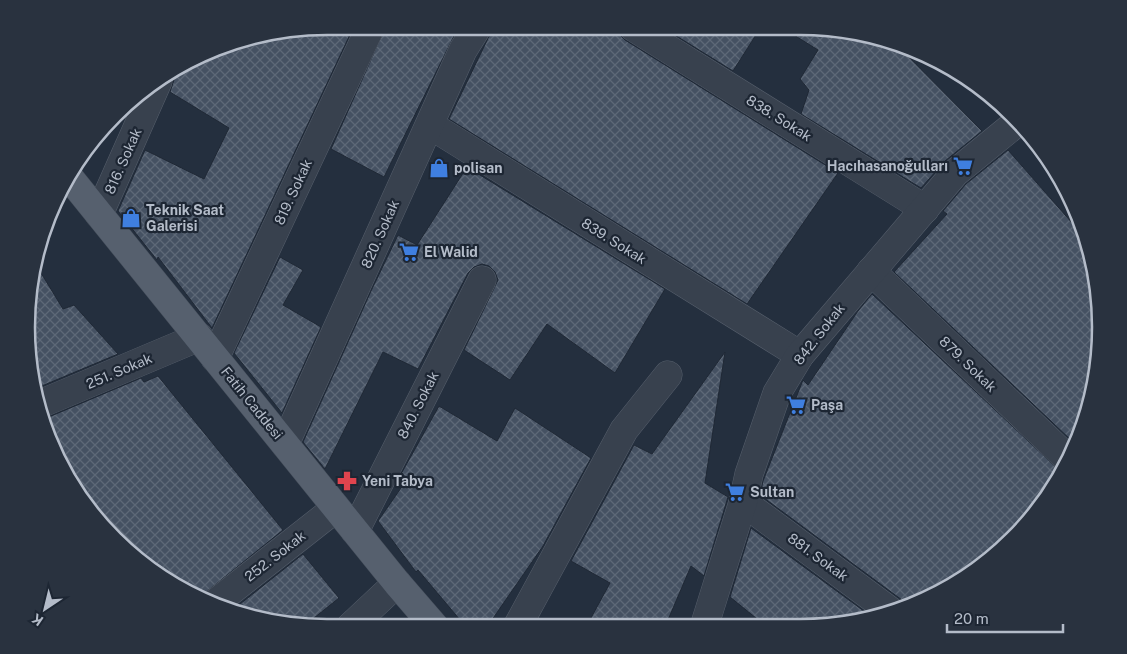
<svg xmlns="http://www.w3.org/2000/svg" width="1127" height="654" font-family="'Public Sans',sans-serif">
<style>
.building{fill:url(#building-cross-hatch);stroke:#1f2835}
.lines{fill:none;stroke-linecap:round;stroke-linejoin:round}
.minor-casing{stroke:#565f6c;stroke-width:29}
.major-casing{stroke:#414a57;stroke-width:29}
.minor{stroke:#38414e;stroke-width:28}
.major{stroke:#56606e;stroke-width:28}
.labels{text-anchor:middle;stroke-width:4.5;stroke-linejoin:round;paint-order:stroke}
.street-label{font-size:14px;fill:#b4bcc9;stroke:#1d2633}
.poi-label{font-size:14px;font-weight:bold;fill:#b4bcc9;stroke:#1d2633;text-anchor:start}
.rim{fill:none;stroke:#b4bcc9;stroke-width:2.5}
</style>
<defs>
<pattern id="building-cross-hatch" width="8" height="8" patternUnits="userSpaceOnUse" patternTransform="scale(1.25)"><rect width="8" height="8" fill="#455162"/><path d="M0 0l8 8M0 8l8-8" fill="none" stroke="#5d6877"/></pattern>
</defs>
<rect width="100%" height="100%" fill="#242f3e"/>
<g class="building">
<polygon points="327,26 354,26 212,328 158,257 157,260 118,211 145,150 204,179 229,128 170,92 174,80 171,74 231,42"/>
<polygon points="386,26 459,26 384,177 331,149"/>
<polygon points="494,26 617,27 619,34 625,40 838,173 747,304 449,119"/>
<polygon points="662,27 761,27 733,71"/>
<polygon points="781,27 820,27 894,42 982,131 945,161 921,188 801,114 809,90 800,79 818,50"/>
<polygon points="1008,150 1080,232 1095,268 1095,385 1072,441 894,272 947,214 943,211 966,184"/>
<polygon points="467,167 665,289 615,373 547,324 510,380 464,350 498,280 495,272 489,266 482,264 474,267 468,273 418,369 383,352 325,469 303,442 371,291 398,235 417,245"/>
<polygon points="280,257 303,270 283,305 321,327 282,413 234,353"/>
<polygon points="35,263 63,309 74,305 118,354 37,388 27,346"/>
<polygon points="872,294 1060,471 1050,494 1012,540 951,587 907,607 902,600 760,495 763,481 803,380 808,385 858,311"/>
<polygon points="725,352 705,483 728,497 704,576 691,566 665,627 586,627 610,583 571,561 634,445 652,454"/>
<polygon points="158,376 283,530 200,597 160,577 101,525 49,442 44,419 141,378 144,382"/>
<polygon points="439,406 497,441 515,408 591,458 543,546 487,627 466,627 418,570 416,572 378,521 408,478 401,474"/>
<polygon points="751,528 872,617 820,627 767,627 730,597"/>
<polygon points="303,554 339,598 304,626 230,612"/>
</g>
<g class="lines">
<defs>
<g id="minor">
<polyline points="633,27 925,209"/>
<polyline points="430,125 800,355"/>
<polyline points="99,214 158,81"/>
<polyline points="871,271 1066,457"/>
<polyline points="215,358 371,26"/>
<polyline points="40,404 199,337"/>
<polyline points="285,444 463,50 478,26"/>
<polyline points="743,502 893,613"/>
<polyline points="355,531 482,280"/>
<polyline points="214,604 336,508"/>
<polyline points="350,627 397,583"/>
<polyline points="517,627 624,430 668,375"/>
<polyline points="704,627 743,502 749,474 777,393 800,355 955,173 1015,124"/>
</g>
<polyline id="major" points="69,177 397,583 435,627"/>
</defs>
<use href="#minor" class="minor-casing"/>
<use href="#major" class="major-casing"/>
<use href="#minor" class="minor"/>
<use href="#major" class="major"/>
</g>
<defs>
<symbol id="supermarket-bare" viewBox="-9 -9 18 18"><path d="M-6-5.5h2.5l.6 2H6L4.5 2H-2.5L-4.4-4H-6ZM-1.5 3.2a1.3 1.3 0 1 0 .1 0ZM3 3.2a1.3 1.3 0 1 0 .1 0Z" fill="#3f7fe0" stroke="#1d2633" stroke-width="2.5" paint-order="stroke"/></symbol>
<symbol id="shop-bare" viewBox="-9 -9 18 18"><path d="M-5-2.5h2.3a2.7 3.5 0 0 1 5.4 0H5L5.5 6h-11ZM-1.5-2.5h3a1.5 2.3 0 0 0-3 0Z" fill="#3f7fe0" stroke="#1d2633" stroke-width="2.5" paint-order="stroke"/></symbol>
<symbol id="pharmacy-bare" viewBox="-9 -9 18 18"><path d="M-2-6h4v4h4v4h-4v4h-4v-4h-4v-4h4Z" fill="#e0444e" stroke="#1d2633" stroke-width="2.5" paint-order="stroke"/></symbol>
</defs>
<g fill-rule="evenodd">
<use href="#supermarket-bare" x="949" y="152" width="28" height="28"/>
<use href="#shop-bare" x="425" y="154" width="28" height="28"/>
<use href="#shop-bare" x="117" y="204" width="28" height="28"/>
<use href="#supermarket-bare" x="395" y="238" width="28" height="28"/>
<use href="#supermarket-bare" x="782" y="391" width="28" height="28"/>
<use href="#pharmacy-bare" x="333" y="467" width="28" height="28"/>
<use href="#supermarket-bare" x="721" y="478" width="28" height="28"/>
</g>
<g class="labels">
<g class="street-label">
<text transform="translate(779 118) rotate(32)" y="5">838. Sokak</text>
<text transform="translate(123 161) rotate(-66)" y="5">816. Sokak</text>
<text transform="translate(293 192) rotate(-65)" y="5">819. Sokak</text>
<text transform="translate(380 234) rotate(-66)" y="5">820. Sokak</text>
<text transform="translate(614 241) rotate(32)" y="5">839. Sokak</text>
<text transform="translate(819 334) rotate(-52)" y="5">842. Sokak</text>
<text transform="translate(968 364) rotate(44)" y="5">879. Sokak</text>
<text transform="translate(119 371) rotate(-23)" y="5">251. Sokak</text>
<text transform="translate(252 403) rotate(51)" y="5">Fatih Caddesi</text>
<text transform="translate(418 405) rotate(-63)" y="5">840. Sokak</text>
<text transform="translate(275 556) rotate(-38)" y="5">252. Sokak</text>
<text transform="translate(818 557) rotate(36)" y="5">881. Sokak</text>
</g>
<g class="poi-label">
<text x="948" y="171" text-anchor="end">Hacıhasanoğulları</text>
<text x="454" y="173">polisan</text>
<text x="146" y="215">Teknik Saat<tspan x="146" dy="16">Galerisi</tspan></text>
<text x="424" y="257">El Walid</text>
<text x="811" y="410">Paşa</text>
<text x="362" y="486">Yeni Tabya</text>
<text x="750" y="497">Sultan</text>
</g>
</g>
<path d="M0 0H1127V654H0ZM327 35H800A292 292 0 0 1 1092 327V327A292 292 0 0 1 800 619H327A292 292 0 0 1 35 327V327A292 292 0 0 1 327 35Z" fill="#29323f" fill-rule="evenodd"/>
<path class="rim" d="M327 35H800A292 292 0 0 1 1092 327V327A292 292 0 0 1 800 619H327A292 292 0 0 1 35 327V327A292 292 0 0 1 327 35Z"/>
<g transform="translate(45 609) rotate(215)" stroke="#1d2633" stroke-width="4" paint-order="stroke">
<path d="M0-4L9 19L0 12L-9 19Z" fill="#b4bcc9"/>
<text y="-8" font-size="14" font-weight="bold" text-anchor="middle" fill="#b4bcc9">K</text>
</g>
<path d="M947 624v8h116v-8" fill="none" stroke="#b4bcc9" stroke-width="2.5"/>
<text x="954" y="624" font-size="15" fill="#b4bcc9" stroke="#1d2633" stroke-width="4" paint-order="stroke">20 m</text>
</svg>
